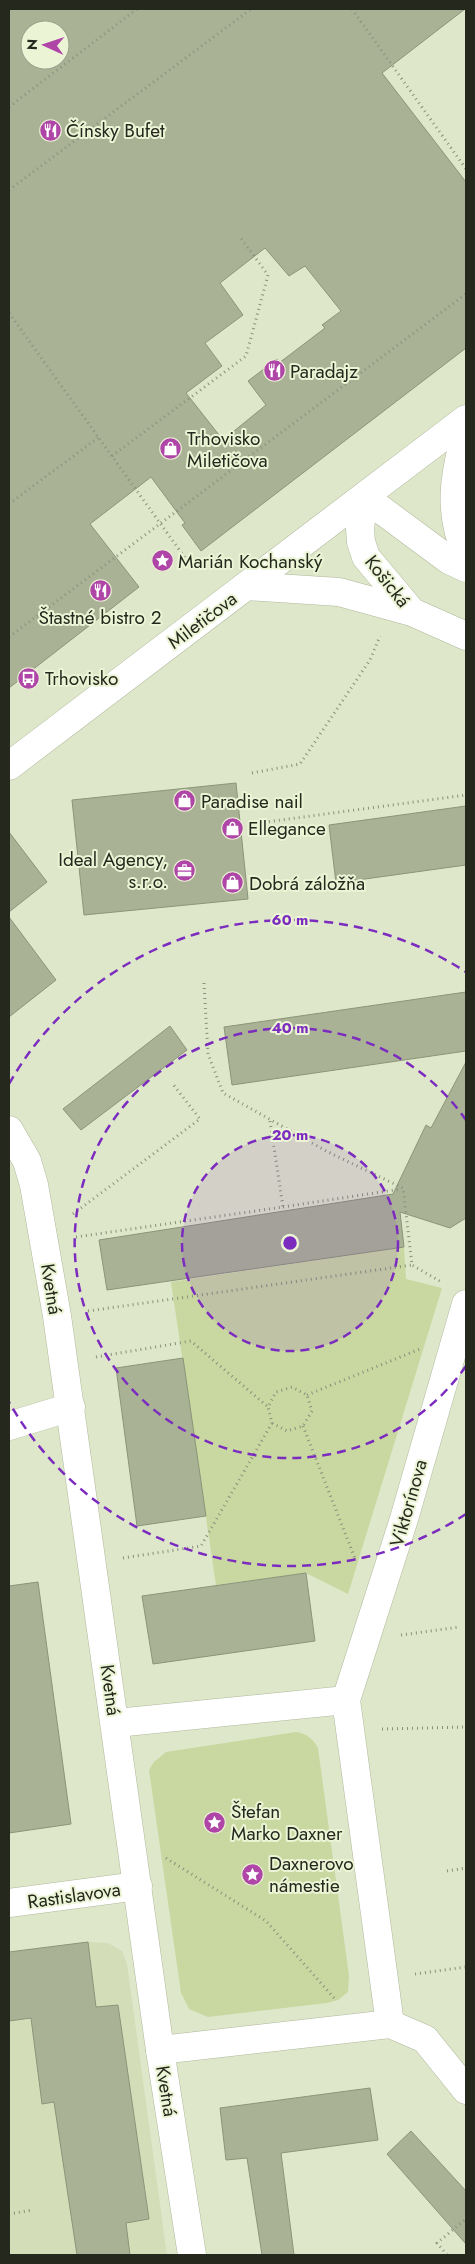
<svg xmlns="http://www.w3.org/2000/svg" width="475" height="2264" font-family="Jost,sans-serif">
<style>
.built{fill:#d3deb9}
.green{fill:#c9d8a1}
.building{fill:#aab296;stroke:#8c9479;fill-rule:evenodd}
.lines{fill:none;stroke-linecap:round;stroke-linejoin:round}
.street-casing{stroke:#b0b89c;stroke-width:29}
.secondary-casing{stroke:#b0b89c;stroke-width:29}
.path{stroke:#8a907b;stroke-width:3;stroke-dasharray:1 4;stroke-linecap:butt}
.street{stroke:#fff;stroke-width:28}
.secondary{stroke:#fff;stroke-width:28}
.ring{fill:none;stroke:#7b2cbf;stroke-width:2.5;stroke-dasharray:9 6}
.labels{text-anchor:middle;stroke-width:4;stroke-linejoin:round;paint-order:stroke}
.poi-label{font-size:19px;fill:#25281d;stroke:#ecf4d6;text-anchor:start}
.street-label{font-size:19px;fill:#25281d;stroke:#ecf4d6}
.centre{fill:#7b2cbf;stroke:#ecf4d6;stroke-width:2.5}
.ring-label{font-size:15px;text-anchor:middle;font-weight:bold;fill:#7b2cbf;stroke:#ecf4d6;stroke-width:4;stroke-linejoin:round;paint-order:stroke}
</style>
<rect width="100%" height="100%" fill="#dee7c9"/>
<polygon class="built" points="88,1942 108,1943 122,1951 127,1964 167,2255 9,2255 9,1952"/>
<g class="green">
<polygon points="404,1247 406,1279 442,1288 348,1594 306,1573 216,1585 171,1282"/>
<path d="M 296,1732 C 307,1734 312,1738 318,1748 L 349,1976 L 348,1992 L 338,2000 L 327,2003 L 208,2017 L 189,2009 L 181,1993 L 149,1770 L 154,1762 L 166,1752 Z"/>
</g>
<g class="building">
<path d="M 9,9 L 465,9 L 382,73 L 466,182 L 466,348 L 201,551 L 182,525 L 185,523 L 151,477 L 90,524 L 139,587 L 9,688 ZM 30,30 L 60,30 L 60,60 L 30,60 ZM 265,248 L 289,276 L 305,266 L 341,311 L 322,325 L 325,328 L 279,363 L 277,359 L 248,381 L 266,405 L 223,440 L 186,393 L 222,366 L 205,343 L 243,315 L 220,283 Z"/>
<polygon points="236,783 248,899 84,915 72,800"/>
<polygon points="466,806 466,865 336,883 329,825"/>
<polygon points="9,832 47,882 9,912"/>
<polygon points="9,917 56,980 9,1017"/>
<polygon points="466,992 466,1051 232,1085 224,1027"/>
<polygon points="170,1026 187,1050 81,1130 63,1109"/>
<polygon points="466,1062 466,1218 450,1228 400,1212 404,1247 107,1290 99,1240 393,1194 426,1125 431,1128"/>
<polygon points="183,1358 206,1516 137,1526 116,1368"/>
<polygon points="306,1573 315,1641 153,1664 142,1596"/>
<polygon points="38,1582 71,1824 9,1833 9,1586"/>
<polygon points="88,1942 96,2007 118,2005 149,2219 126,2223 130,2255 77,2255 54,2102 42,2104 31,2018 9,2021 9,1952"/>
<polygon points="370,2088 378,2140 281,2153 294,2255 262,2255 247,2158 226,2160 220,2108"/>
<polygon points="411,2131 466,2191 466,2244 387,2154"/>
</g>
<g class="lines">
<defs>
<g id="street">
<polyline points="9,1130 27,1161 34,1185 57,1316 160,2050 192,2255"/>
<polyline points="9,1426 71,1407"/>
<polyline points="116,1723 346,1700"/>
<polyline points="9,1903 138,1886"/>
<polyline points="390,2024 346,1700 404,1519 466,1304"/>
<polyline points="160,2050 390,2024 425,2039 466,2090"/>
</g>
<g id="secondary">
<path d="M 466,430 C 455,477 447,507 466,554"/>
<polyline points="364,497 360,529 361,542 366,557 412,612 466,636"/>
<polyline points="364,497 449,560 466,568"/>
<polyline points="246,586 339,592 412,612"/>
<polyline points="9,766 466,419"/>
</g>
</defs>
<use href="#street" class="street-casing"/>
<use href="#secondary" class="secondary-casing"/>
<g class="path">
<polyline points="352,9 466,169"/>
<polyline points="9,107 137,9"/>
<polyline points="9,190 251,9"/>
<polyline points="9,313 188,562"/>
<polyline points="112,456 246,356 268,275 240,237"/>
<polyline points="9,504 99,437"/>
<polyline points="9,637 466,294"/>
<polyline points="252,773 300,764 370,660 380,636"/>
<polyline points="259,823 466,795"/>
<polyline points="204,983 208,1054 223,1093 328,1152 403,1188 412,1265 443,1283"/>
<polyline points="283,1207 401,1189"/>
<polyline points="73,1214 200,1119 172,1083"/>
<polyline points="76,1237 283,1207 270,1121"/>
<polyline points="88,1311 412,1265"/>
<polyline points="96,1357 191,1341 268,1407"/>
<polyline points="307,1395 420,1349"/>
<polyline points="303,1426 356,1561"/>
<polyline points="123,1558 201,1546 272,1423 268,1407 276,1392 292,1387 307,1395 312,1411 303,1426 287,1431 272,1423"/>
<polyline points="401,1635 460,1627"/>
<polyline points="382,1729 466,1727"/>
<polyline points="166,1858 266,1921 334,1998"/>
<polyline points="447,1871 466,1868"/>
<polyline points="415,1974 466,1967"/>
<polyline points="9,2214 33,2210"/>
<polyline points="447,2255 437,2243 466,2219"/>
</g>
<use href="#street" class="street"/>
<use href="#secondary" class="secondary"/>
</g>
<circle cx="290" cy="1243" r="108" fill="#7b2cbf" fill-opacity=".12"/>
<g class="ring">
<circle cx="290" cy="1243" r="108"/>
<path d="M466 1366A215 215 0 1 1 466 1120"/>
<path d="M466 1514A323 323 0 0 1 9 1402M9 1084A323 323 0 0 1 466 972"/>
</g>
<defs>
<symbol id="restaurant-disc" viewBox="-11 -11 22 22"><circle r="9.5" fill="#ae45a7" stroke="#ecf4d6"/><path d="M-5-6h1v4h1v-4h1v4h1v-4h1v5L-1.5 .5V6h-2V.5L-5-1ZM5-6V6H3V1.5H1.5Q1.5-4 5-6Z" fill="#fff"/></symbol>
<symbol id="shop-disc" viewBox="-11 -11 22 22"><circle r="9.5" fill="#ae45a7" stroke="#ecf4d6"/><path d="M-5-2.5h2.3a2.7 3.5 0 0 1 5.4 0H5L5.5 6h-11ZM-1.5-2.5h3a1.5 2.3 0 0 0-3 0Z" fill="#fff"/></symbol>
<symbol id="sight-disc" viewBox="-11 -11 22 22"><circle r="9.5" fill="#ae45a7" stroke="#ecf4d6"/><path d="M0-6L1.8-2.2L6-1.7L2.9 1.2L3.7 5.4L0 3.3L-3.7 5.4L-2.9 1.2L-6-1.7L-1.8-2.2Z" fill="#fff"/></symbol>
<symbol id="bus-disc" viewBox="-11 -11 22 22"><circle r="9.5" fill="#ae45a7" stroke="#ecf4d6"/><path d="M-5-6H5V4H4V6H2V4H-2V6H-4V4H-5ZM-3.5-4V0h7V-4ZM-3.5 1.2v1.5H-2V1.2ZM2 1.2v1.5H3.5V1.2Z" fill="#fff"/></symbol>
<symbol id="office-disc" viewBox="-11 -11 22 22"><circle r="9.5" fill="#ae45a7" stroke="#ecf4d6"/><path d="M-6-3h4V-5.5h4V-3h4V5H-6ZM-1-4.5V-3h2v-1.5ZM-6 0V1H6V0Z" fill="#fff"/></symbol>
</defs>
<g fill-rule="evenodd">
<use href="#restaurant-disc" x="38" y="118" width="25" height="25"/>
<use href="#restaurant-disc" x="262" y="358" width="25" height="25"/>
<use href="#shop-disc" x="158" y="436" width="25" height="25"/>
<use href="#sight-disc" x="150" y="548" width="25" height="25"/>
<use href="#restaurant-disc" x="88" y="578" width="25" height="25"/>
<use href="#bus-disc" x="16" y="666" width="25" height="25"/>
<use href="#shop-disc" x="172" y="788" width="25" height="25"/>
<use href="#shop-disc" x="220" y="816" width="25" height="25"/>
<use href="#office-disc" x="172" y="858" width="25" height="25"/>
<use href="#shop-disc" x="220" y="870" width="25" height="25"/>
<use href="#sight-disc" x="202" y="1810" width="25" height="25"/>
<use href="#sight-disc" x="240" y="1862" width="25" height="25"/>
</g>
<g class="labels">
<g class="poi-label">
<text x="66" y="137">Čínsky Bufet</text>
<text x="290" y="378">Paradajz</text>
<text x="187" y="445">Trhovisko<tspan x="187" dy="22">Miletičova</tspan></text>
<text x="178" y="568">Marián Kochanský</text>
<text x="100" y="624" text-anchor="middle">Štastné bistro 2</text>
<text x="45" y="685">Trhovisko</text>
<text x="201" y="808">Paradise nail</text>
<text x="248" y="835">Ellegance</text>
<text x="168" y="866" text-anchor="end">Ideal Agency,<tspan x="168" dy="22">s.r.o.</tspan></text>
<text x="249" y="890">Dobrá záložňa</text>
<text x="231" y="1818">Štefan<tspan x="231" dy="22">Marko Daxner</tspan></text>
<text x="269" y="1870">Daxnerovo<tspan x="269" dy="22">námestie</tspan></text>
</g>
<g class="street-label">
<text transform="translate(388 581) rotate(52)" y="7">Košická</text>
<text transform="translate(202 620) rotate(-37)" y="7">Miletičova</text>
<text transform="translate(52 1289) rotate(81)" y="7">Kvetná</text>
<text transform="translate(408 1503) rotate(-74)" y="7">Viktorínova</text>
<text transform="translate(111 1690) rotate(82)" y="7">Kvetná</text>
<text transform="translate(74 1895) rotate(-8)" y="7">Rastislavova</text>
<text transform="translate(167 2091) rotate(81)" y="7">Kvetná</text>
</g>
</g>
<circle cx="290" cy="1243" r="8" class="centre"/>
<g class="ring-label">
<text x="290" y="925">60 m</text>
<text x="290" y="1033">40 m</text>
<text x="290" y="1140">20 m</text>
</g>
<rect width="475" height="2264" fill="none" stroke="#25281d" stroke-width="20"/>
<g transform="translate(45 45) rotate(273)"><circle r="24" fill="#ecf4d6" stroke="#9ca28c"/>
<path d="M0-4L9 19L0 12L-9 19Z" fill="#ae45a7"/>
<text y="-8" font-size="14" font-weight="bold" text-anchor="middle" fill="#25281d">N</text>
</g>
</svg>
